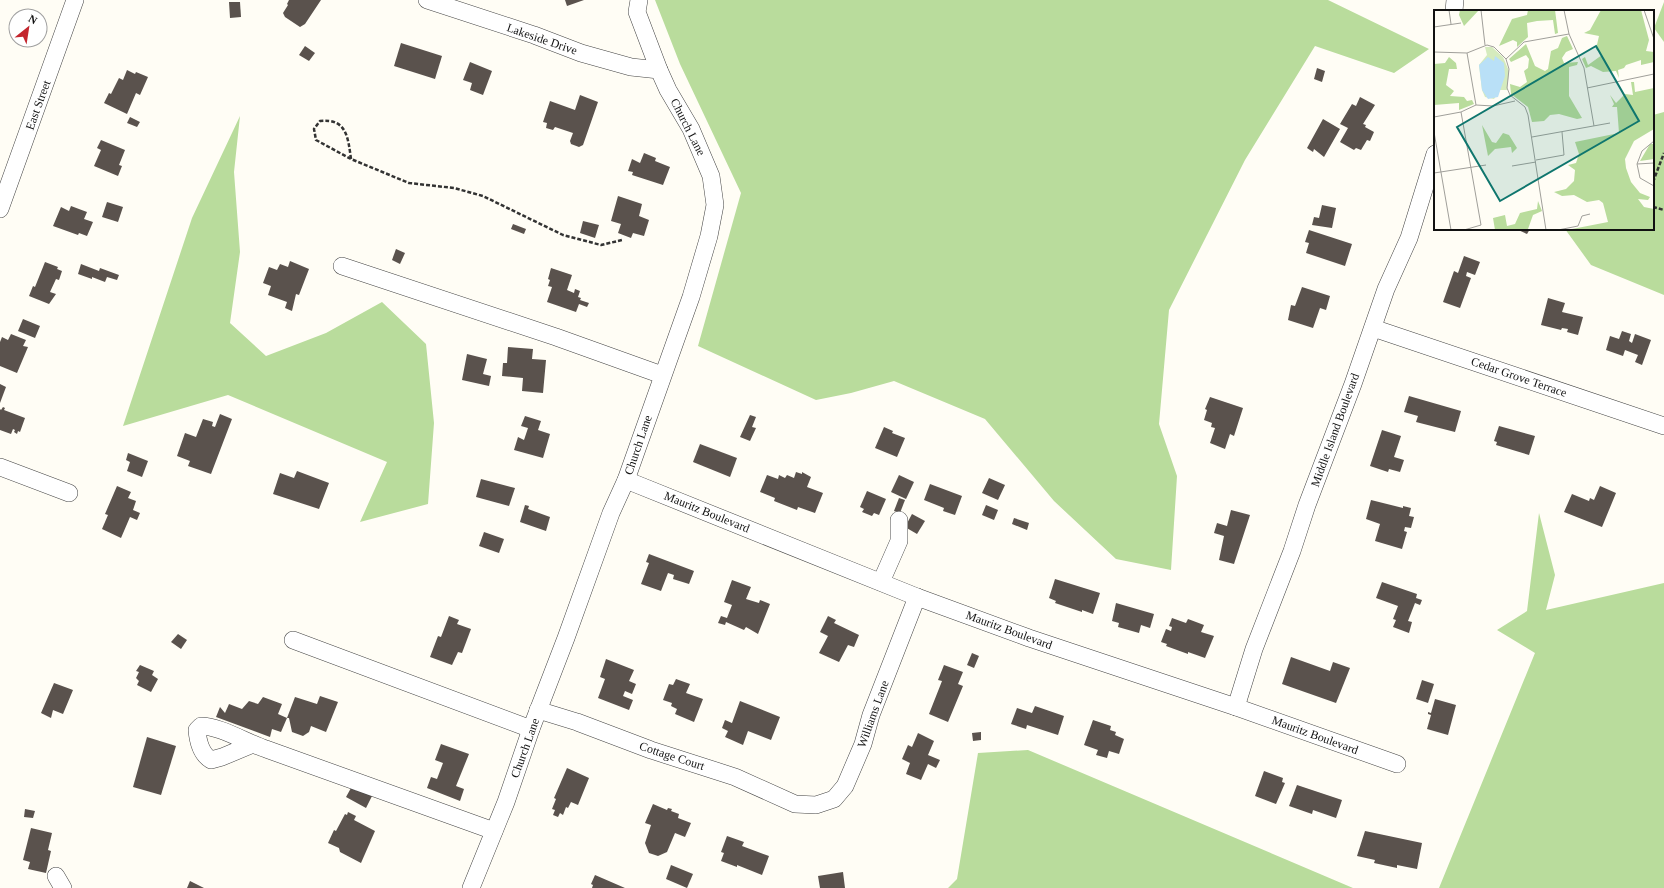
<svg xmlns="http://www.w3.org/2000/svg" width="1664" height="888" font-family="'Times New Roman',serif">
<style>
.forest{fill:#b9dc9c}
.building{fill:#5a524d}
.lines{fill:none;stroke-linecap:round;stroke-linejoin:round}
.minor-casing{stroke:#444;stroke-width:18}
.path{stroke:#333;stroke-width:2.5;stroke-dasharray:4 2;stroke-linecap:butt}
.minor{stroke:#fff;stroke-width:17}
.labels{text-anchor:middle;stroke-width:4;stroke-linejoin:round;paint-order:stroke}
.street-label{font-size:12px;fill:#111;stroke:#fff}
.inset-road{fill:none;stroke:#a09f9a;stroke-width:1}
.view{fill:#0f766e;fill-opacity:0.15;stroke:#0f766e;stroke-width:2}
.inset-edge{fill:none;stroke:#111;stroke-width:2}
</style>
<rect width="100%" height="100%" fill="#fffdf5"/>
<g class="forest">
<polygon points="655,0 1328,0 1429,49 1394,73 1315,46 1245,160 1169,310 1159,424 1177,476 1171,570 1116,559 1054,501 985,419 894,381 851,393 816,400 698,346 741,193 680,64"/>
<polygon points="1664,2 1664,42 1654,28"/>
<polygon points="1664,112 1664,295 1591,265 1565,229 1653,229 1653,115"/>
<polygon points="240,116 234,172 240,252 230,323 266,356 326,333 382,302 426,344 434,423 428,504 360,522 387,462 228,395 123,426 192,218"/>
<polygon points="1539,513 1555,575 1546,610 1664,583 1664,888 1439,888 1535,653 1497,630 1527,611"/>
<polygon points="1028,750 1353,888 948,888 957,879 978,753"/>
</g>
<g class="building">
<polygon points="289,0 321,0 305,24 300,27 285,17 283,13 288,5 287,4"/>
<polygon points="565,0 584,0 567,6"/>
<polygon points="229,2 240,2 241,17 230,18"/>
<polygon points="401,43 442,56 435,79 394,66"/>
<polygon points="305,46 315,53 309,61 299,55"/>
<polygon points="470,62 492,71 483,95 470,90 472,83 463,80"/>
<polygon points="1317,68 1325,71 1322,82 1314,79"/>
<polygon points="127,70 135,74 136,72 148,77 140,95 136,93 127,114 104,103 109,93 111,94 119,78 123,80"/>
<polygon points="580,95 598,102 583,145 579,147 571,144 570,141 573,133 555,127 553,130 546,128 547,123 543,122 550,101 575,110"/>
<polygon points="1360,97 1375,105 1363,124 1366,125 1365,127 1374,132 1370,141 1367,140 1361,150 1356,148 1354,150 1340,142 1348,128 1340,124 1352,104 1356,106"/>
<polygon points="130,117 140,122 137,127 127,123"/>
<polygon points="1323,119 1340,129 1324,157 1314,149 1313,152 1307,148"/>
<polygon points="101,140 125,150 119,165 122,166 118,176 94,166 101,150 97,148"/>
<polygon points="644,153 656,158 655,161 670,167 663,185 632,175 633,172 628,171 632,159 640,163"/>
<polygon points="618,196 642,204 639,216 649,220 644,236 633,233 631,238 618,233 621,224 611,221"/>
<polygon points="107,202 123,207 118,222 102,217"/>
<polygon points="1322,205 1336,208 1332,228 1312,225 1314,217 1319,218"/>
<polygon points="71,206 87,212 84,219 93,222 87,236 79,233 78,235 53,226 61,207 69,211"/>
<polygon points="583,221 599,225 595,238 580,233"/>
<polygon points="513,224 526,229 524,234 511,229"/>
<polygon points="1516,229 1530,229 1527,234"/>
<polygon points="1309,230 1352,244 1345,266 1306,253 1309,243 1305,242"/>
<polygon points="396,249 405,253 400,264 392,260"/>
<polygon points="1464,256 1480,262 1475,275 1467,272 1466,276 1471,278 1460,308 1443,302 1454,271 1458,273"/>
<polygon points="290,261 309,269 299,295 296,294 292,311 285,308 287,302 268,295 271,286 263,283 269,267 277,270 280,264 288,267"/>
<polygon points="45,262 58,267 57,269 62,271 59,280 56,279 50,292 56,294 49,304 29,296 33,286 35,287"/>
<polygon points="81,264 99,271 100,268 119,275 117,280 107,277 105,282 92,277 92,279 78,274"/>
<polygon points="551,268 572,275 567,290 574,293 575,289 580,291 578,297 581,298 580,300 589,303 587,307 579,304 576,312 547,302 552,287 548,286 550,280 548,279"/>
<polygon points="1302,287 1330,296 1326,310 1320,308 1313,328 1288,320 1291,305 1295,306"/>
<polygon points="1548,298 1565,303 1562,312 1583,317 1578,335 1567,332 1568,329 1562,328 1561,330 1541,325"/>
<polygon points="23,319 40,326 35,338 18,331"/>
<polygon points="1622,331 1631,334 1629,341 1632,343 1635,334 1651,340 1642,365 1635,362 1638,355 1625,350 1623,356 1606,350 1610,336 1619,339"/>
<polygon points="11,334 26,340 23,346 28,347 17,373 0,366 0,342 2,337 8,340"/>
<polygon points="508,347 533,349 532,359 546,360 543,393 522,391 523,378 502,376 503,363 507,363"/>
<polygon points="467,354 487,359 483,374 491,376 489,386 462,380"/>
<polygon points="0,384 6,387 0,403"/>
<polygon points="1409,396 1461,411 1455,432 1416,422 1418,416 1404,412"/>
<polygon points="1210,397 1243,408 1234,436 1230,434 1225,449 1210,443 1215,428 1211,427 1212,423 1204,420 1207,410 1205,409"/>
<polygon points="3,407 5,408 4,410 25,418 20,432 18,431 17,434 14,432 15,430 13,429 11,434 0,430 0,409 1,410"/>
<polygon points="220,414 232,419 211,474 188,466 190,461 177,456 185,433 196,437 203,419 213,422 212,426 215,427"/>
<polygon points="750,415 756,417 752,427 756,428 750,441 740,437"/>
<polygon points="525,416 541,421 538,430 550,434 543,458 514,450 518,437 524,440 528,428 521,426"/>
<polygon points="1499,426 1535,436 1529,455 1496,445 1497,442 1494,441"/>
<polygon points="884,427 893,431 892,433 905,438 897,457 875,448"/>
<polygon points="1382,430 1401,436 1394,457 1404,460 1400,472 1389,469 1388,472 1370,466"/>
<polygon points="700,444 737,458 730,477 693,462"/>
<polygon points="128,453 148,461 142,477 127,471 130,462 126,460"/>
<polygon points="297,471 329,483 319,509 273,494 280,473 294,478"/>
<polygon points="796,472 802,474 802,472 811,477 807,487 823,493 815,513 798,507 797,510 774,501 775,498 760,492 767,475 778,479 779,475 785,478 787,475 794,478"/>
<polygon points="899,475 914,482 906,499 891,492"/>
<polygon points="989,478 1005,485 998,500 982,493"/>
<polygon points="481,479 515,488 509,506 476,497"/>
<polygon points="930,484 962,496 955,515 943,511 944,508 924,500"/>
<polygon points="117,486 131,492 128,498 136,501 133,510 140,513 137,520 130,517 121,538 102,529 108,515 105,514"/>
<polygon points="1600,486 1616,493 1602,527 1564,512 1572,494 1589,501 1590,498 1594,500"/>
<polygon points="867,491 886,499 879,515 874,513 872,516 862,512 864,509 860,507"/>
<polygon points="899,498 905,500 900,513 894,511"/>
<polygon points="1371,500 1403,508 1403,506 1411,508 1409,516 1414,517 1411,528 1405,527 1404,531 1407,532 1402,549 1375,541 1380,524 1366,519"/>
<polygon points="525,505 529,506 528,509 550,517 546,531 520,522"/>
<polygon points="986,505 998,510 994,520 982,515"/>
<polygon points="1231,510 1250,515 1234,564 1219,560 1224,536 1214,533 1217,523 1227,526"/>
<polygon points="912,514 925,521 917,534 905,527"/>
<polygon points="1014,518 1029,523 1027,530 1012,524"/>
<polygon points="484,532 504,539 499,553 479,546"/>
<polygon points="649,554 694,571 689,584 673,579 674,575 668,573 661,591 641,584 649,563 646,562"/>
<polygon points="1055,579 1100,593 1093,614 1082,610 1082,612 1055,603 1056,601 1049,598"/>
<polygon points="732,580 751,587 746,599 759,603 760,600 770,604 758,634 746,627 744,630 726,622 725,625 718,623 721,616 727,618 732,605 724,602"/>
<polygon points="1382,582 1417,594 1416,598 1422,600 1420,605 1415,603 1408,621 1412,622 1409,633 1393,627 1396,620 1393,619 1398,606 1376,598"/>
<polygon points="1116,603 1154,614 1150,628 1141,625 1139,633 1118,627 1119,623 1112,621"/>
<polygon points="449,616 459,620 457,624 471,629 462,653 458,652 452,665 430,657 438,636 441,637"/>
<polygon points="828,616 836,620 834,623 859,635 854,647 848,645 839,662 819,653 828,636 820,632"/>
<polygon points="1172,618 1186,623 1188,619 1204,625 1201,632 1214,636 1205,658 1188,652 1188,654 1166,646 1167,644 1161,642 1166,629 1171,631 1172,627 1169,626"/>
<polygon points="178,634 187,640 181,649 171,642"/>
<polygon points="972,653 979,656 974,668 967,665"/>
<polygon points="1291,657 1330,671 1333,662 1350,668 1336,703 1282,684"/>
<polygon points="606,659 634,670 629,681 636,684 632,694 625,691 623,696 633,700 629,710 598,698 605,679 600,677"/>
<polygon points="140,665 154,671 152,675 158,679 151,692 137,685 139,681 136,678 139,672 136,671"/>
<polygon points="944,665 963,672 958,684 963,686 948,722 929,714 942,681 938,680"/>
<polygon points="676,679 690,684 686,693 703,699 694,722 675,714 677,709 671,706 672,703 663,700 669,684 673,685"/>
<polygon points="1422,680 1434,684 1428,703 1416,699"/>
<polygon points="54,683 73,690 63,714 53,710 51,718 41,713"/>
<polygon points="320,696 338,702 326,732 311,726 309,732 303,736 292,732 289,718 287,718 295,697 317,704"/>
<polygon points="263,697 282,704 278,714 287,718 281,732 272,729 270,737 216,717 220,707 225,713 229,704 242,709 249,701 258,704"/>
<polygon points="1435,699 1456,705 1448,735 1427,729 1431,715 1428,714 1428,712 1431,713"/>
<polygon points="740,701 780,717 771,740 748,731 743,745 725,737 728,731 722,728 725,720 732,723"/>
<polygon points="1035,706 1064,716 1058,735 1027,725 1026,729 1011,724 1017,708 1032,713"/>
<polygon points="1093,720 1111,726 1110,730 1116,732 1115,735 1124,739 1119,754 1109,751 1107,758 1096,755 1098,750 1084,745"/>
<polygon points="981,732 981,740 973,741 972,733"/>
<polygon points="918,733 934,741 928,755 940,760 936,768 928,764 921,780 906,774 910,763 902,759 908,745 912,747"/>
<polygon points="147,737 176,746 161,795 133,787"/>
<polygon points="441,744 469,754 456,786 464,789 460,801 427,788 431,777 437,779 443,763 435,760"/>
<polygon points="567,768 589,778 578,805 571,802 568,808 566,807 563,815 560,813 558,817 553,815 555,810 552,809 556,799 554,798"/>
<polygon points="1264,771 1283,778 1282,782 1285,783 1276,804 1255,796"/>
<polygon points="1297,785 1342,800 1336,818 1313,810 1312,814 1289,806"/>
<polygon points="351,788 357,791 358,789 372,796 366,808 346,797"/>
<polygon points="653,804 667,810 668,808 672,809 671,811 679,814 678,818 691,823 685,837 675,833 667,852 658,856 649,853 645,843 651,825 645,823"/>
<polygon points="25,809 35,811 33,818 24,817"/>
<polygon points="348,812 356,816 354,820 375,831 361,863 340,852 339,848 328,843 334,830 336,831 345,814 347,815"/>
<polygon points="31,828 52,833 48,850 51,851 46,873 28,869 30,862 23,860"/>
<polygon points="1365,831 1422,843 1417,869 1397,865 1397,868 1374,863 1375,860 1357,856"/>
<polygon points="727,836 744,842 742,846 769,856 762,875 737,865 737,867 721,861 724,853 721,852"/>
<polygon points="671,865 693,874 687,888 666,879"/>
<polygon points="843,872 845,888 820,888 818,876"/>
<polygon points="595,875 625,888 592,888 593,885 591,884"/>
<polygon points="190,881 204,888 187,888"/>
</g>
<g class="lines">
<defs>
<g id="minor">
<polyline points="427,0 534,35 581,53 631,67 659,70"/>
<polyline points="1454,11 1455,0"/>
<polyline points="0,209 75,0"/>
<polyline points="342,266 556,337 662,375"/>
<polyline points="1373,328 1664,426"/>
<polyline points="0,467 69,493"/>
<polyline points="626,480 917,597 1029,638 1236,707 1397,764"/>
<polyline points="881,582 899,541 899,520"/>
<polyline points="293,640 531,729"/>
<polyline points="1236,707 1254,649 1292,551 1307,505 1353,384 1386,289 1409,238 1435,154"/>
<polyline points="538,710 577,722 651,750 735,777 795,804 816,805 834,799 845,786 863,744 871,715 917,597"/>
<path d="M 253,744 L 222,757 L 211,760 C 201,754 198,742 197,730 L 201,726 C 220,726 247,743 266,749 C 342,776 418,803 494,831"/>
<polyline points="56,876 63,888"/>
<polyline points="471,888 506,802 531,729 566,638 611,513 626,480 691,297 709,236 715,205 711,176 691,129 668,90 659,70 637,12 639,0"/>
</g>
</defs>
<use href="#minor" class="minor-casing"/>
<g class="path">
<path d="M 351,159 C 348,138 347,118 320,121 L 314,129 L 316,140 L 351,159 L 409,183 L 454,188 L 483,196 L 563,235 L 601,245 L 622,240"/>
<polyline points="1653,182 1664,153"/>
<polyline points="1653,207 1664,210"/>
</g>
<use href="#minor" class="minor"/>
</g>
<g class="labels">
<g class="street-label">
<text transform="translate(542 39) rotate(19)" y="4">Lakeside Drive</text>
<text transform="translate(38 105) rotate(-70)" y="4">East Street</text>
<text transform="translate(688 127) rotate(63)" y="4">Church Lane</text>
<text transform="translate(1519 377) rotate(19)" y="4">Cedar Grove Terrace</text>
<text transform="translate(1335 430) rotate(-70)" y="4">Middle Island Boulevard</text>
<text transform="translate(638 445) rotate(-71)" y="4">Church Lane</text>
<text transform="translate(707 512) rotate(22)" y="4">Mauritz Boulevard</text>
<text transform="translate(1009 630) rotate(20)" y="4">Mauritz Boulevard</text>
<text transform="translate(873 714) rotate(-70)" y="4">Williams Lane</text>
<text transform="translate(1315 735) rotate(20)" y="4">Mauritz Boulevard</text>
<text transform="translate(525 748) rotate(-70)" y="4">Church Lane</text>
<text transform="translate(672 756) rotate(18)" y="4">Cottage Court</text>
</g>
</g>
<g transform="translate(1434 10)">
<rect width="220" height="220" fill="#fffdf5"/>
<path d="M 51,37 L 58,37 L 69,47 L 75,61 L 73,80 L 66,80 L 60,89 L 51,87 L 48,80 L 45,55 L 53,45 Z" fill="#d5ebbd"/>
<path d="M 26,0 L 45,0 L 30,16 L 25,5 ZM 94,0 L 121,0 L 124,23 L 121,24 L 119,10 L 103,11 L 93,13 L 94,27 L 83,37 L 83,32 L 79,30 L 65,36 L 78,9 L 93,5 ZM 167,0 L 207,0 L 215,30 L 212,41 L 220,42 L 220,52 L 207,55 L 207,50 L 192,55 L 190,58 L 184,60 L 185,68 L 182,61 L 169,62 L 157,56 L 152,58 L 148,49 L 151,47 L 154,55 L 168,45 L 162,39 L 165,26 L 150,23 L 156,20 ZM 133,26 L 139,39 L 132,42 L 128,48 L 130,53 L 144,52 L 143,55 L 135,57 L 135,86 L 148,108 L 143,109 L 125,104 L 116,105 L 110,111 L 98,112 L 94,97 L 77,84 L 76,74 L 86,77 L 93,72 L 90,61 L 94,58 L 95,49 L 92,45 L 77,52 L 75,49 L 92,34 L 101,56 L 111,61 L 114,59 L 117,41 L 124,38 L 128,28 ZM 15,47 L 22,53 L 23,59 L 15,59 L 12,75 L 20,81 L 16,86 L 30,87 L 33,91 L 38,90 L 40,94 L 25,100 L 25,93 L 0,95 L 0,54 L 11,53 ZM 197,72 L 200,72 L 201,82 L 220,78 L 220,119 L 200,131 L 191,149 L 192,158 L 197,172 L 206,183 L 216,187 L 214,190 L 204,189 L 210,197 L 220,199 L 220,220 L 133,220 L 174,212 L 169,193 L 165,190 L 153,192 L 140,185 L 128,186 L 120,182 L 132,179 L 140,171 L 141,160 L 134,155 L 142,153 L 145,144 L 141,132 L 185,123 L 183,97 L 178,97 L 180,94 L 176,85 L 182,93 L 191,84 L 199,85 ZM 48,115 L 58,132 L 62,133 L 69,123 L 75,125 L 83,138 L 78,143 L 77,137 L 61,139 L 54,146 ZM 216,134 L 220,134 L 220,149 L 206,151 ZM 104,191 L 108,201 L 99,205 L 94,219 L 61,220 L 59,208 L 71,205 L 73,216 L 81,214 L 86,203 L 103,199 Z" fill="#b9dc9c"/>
<path d="M 61,46 L 70,53 L 71,66 L 64,87 L 54,89 L 48,80 L 45,55 L 54,47 L 60,51 Z" fill="#b9e0f7"/>
<path class="inset-road" d="M 15,0 L 17,14M 47,0 L 51,35M 130,0 L 135,24 L 150,58 L 160,116M 210,0 L 220,29M 0,17 L 27,13M 0,42 L 33,43 L 53,35 L 60,37 L 72,49 L 75,59 L 73,78 L 76,85 L 91,97 L 94,105 L 112,220M 33,43 L 42,95M 72,49 L 90,32 L 135,24M 153,78 L 220,64M 42,95 L 59,96 L 81,91M 27,102 L 47,215 L 30,220M 0,107 L 27,102 L 42,95M 0,122 L 17,220M 98,127 L 176,113M 220,131 L 208,141 L 203,154 L 206,168 L 220,176M 102,150 L 130,145 L 128,122M 203,154 L 220,153M 78,156 L 102,152M 0,163 L 52,155M 124,220 L 144,216 L 148,206 L 156,204"/>
<path class="view" d="M 162,36 L 205,111 L 66,191 L 23,117 Z"/>
<rect width="220" height="220" class="inset-edge"/>
</g>
<g transform="translate(28 28) rotate(30)"><circle r="19" fill="#ffffff" stroke="#a0a0a0"/>
<path d="M0-3L7 15L0 10L-7 15Z" fill="#c4262e"/>
<text y="-6" font-size="11" font-weight="bold" text-anchor="middle" fill="#111111">N</text>
</g>
</svg>
